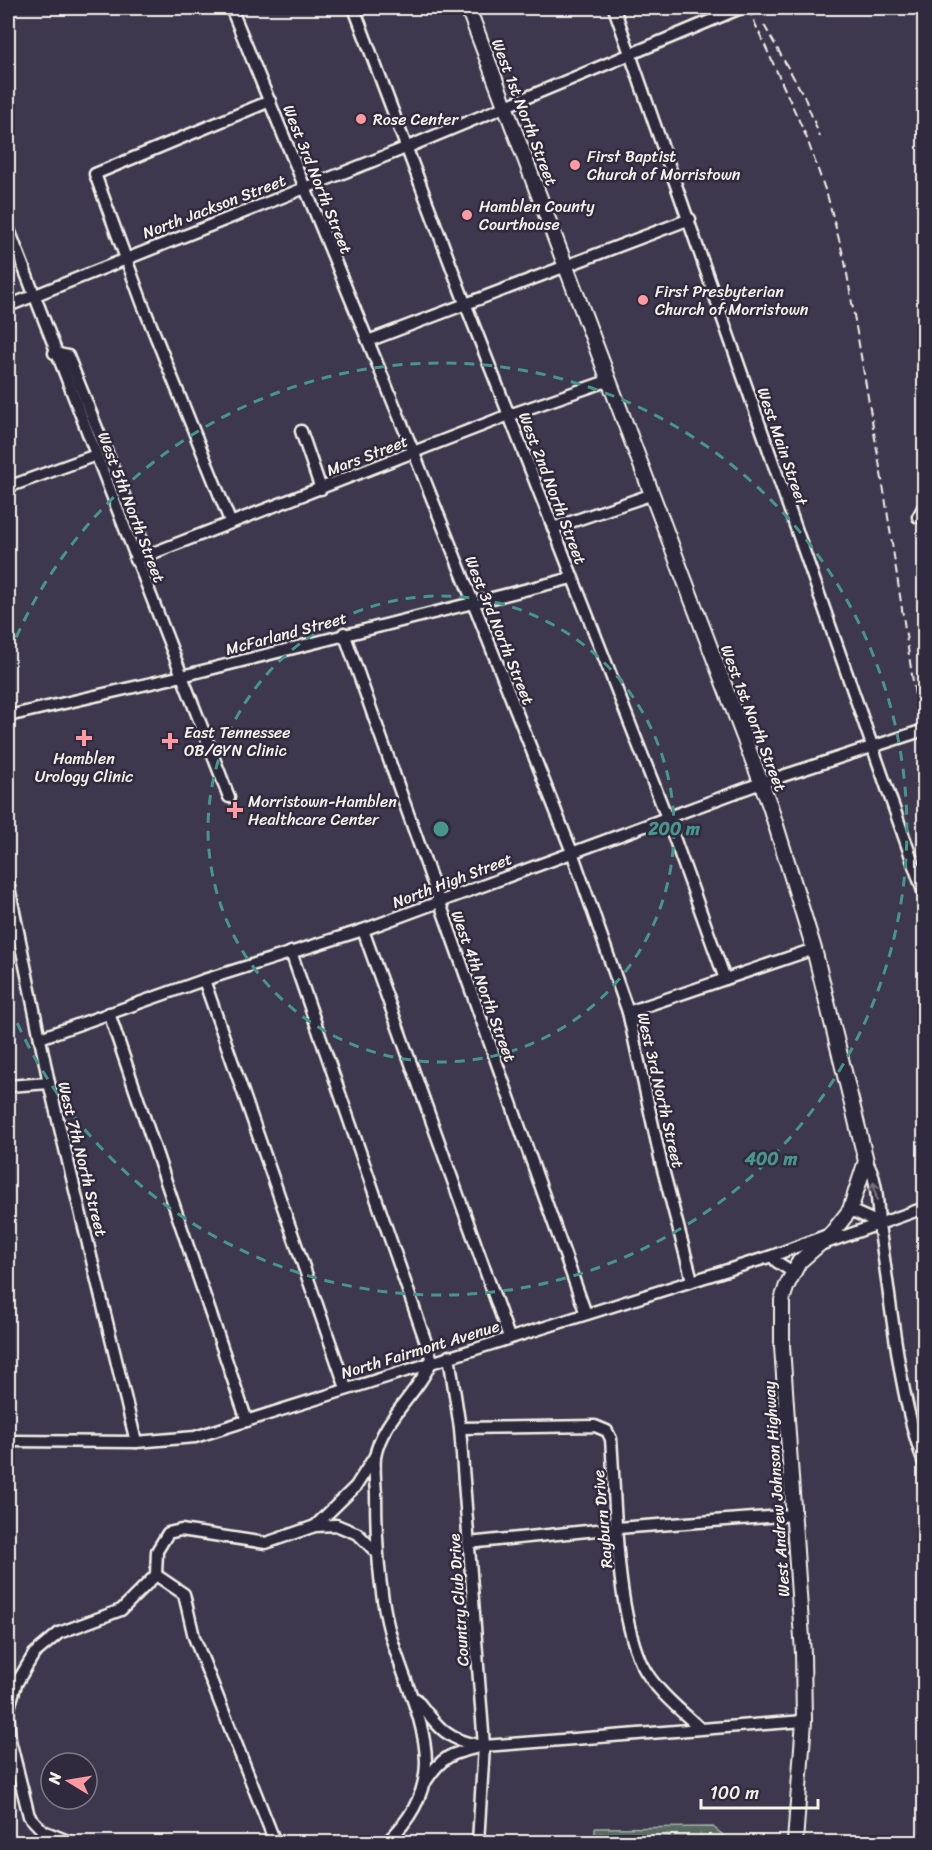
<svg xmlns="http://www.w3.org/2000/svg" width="932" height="1850" font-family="Sriracha,sans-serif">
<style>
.forest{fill:url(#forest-firs);stroke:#a6aea6;stroke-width:1.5}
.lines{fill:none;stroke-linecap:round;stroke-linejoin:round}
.minor-casing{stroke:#f4f1e8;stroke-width:15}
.major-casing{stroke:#f4f1e8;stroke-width:18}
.minor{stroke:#2f2a3d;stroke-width:10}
.major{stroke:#2f2a3d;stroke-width:14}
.rail{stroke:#f4f1e8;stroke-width:2;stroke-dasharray:9 4.5;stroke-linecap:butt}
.oneway{stroke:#747079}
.ring{fill:none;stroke:#48958c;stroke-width:3;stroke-dasharray:10 8}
.poi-dot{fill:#ff9aa2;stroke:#2f2a3d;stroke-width:2}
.labels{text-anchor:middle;stroke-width:5;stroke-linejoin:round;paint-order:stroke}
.street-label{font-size:16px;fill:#f4f1e8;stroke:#2f2a3d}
.poi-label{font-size:16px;fill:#f4f1e8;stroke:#2f2a3d;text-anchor:start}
.centre{fill:#48958c;stroke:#2f2a3d;stroke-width:3}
.ring-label{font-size:18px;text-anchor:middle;font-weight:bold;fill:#48958c;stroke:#2f2a3d;stroke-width:5;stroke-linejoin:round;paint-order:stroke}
</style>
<defs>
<pattern id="forest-firs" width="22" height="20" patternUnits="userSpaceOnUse" patternTransform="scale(1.5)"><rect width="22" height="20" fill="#586b64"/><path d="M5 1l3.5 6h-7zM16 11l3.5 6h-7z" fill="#71817a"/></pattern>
</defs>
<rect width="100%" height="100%" fill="#3d384e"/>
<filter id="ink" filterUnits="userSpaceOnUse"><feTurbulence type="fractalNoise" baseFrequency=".0167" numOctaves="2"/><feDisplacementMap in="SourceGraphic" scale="12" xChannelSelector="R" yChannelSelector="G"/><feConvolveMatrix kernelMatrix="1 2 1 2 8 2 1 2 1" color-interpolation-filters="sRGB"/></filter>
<g filter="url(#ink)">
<polygon class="forest" points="713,1827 722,1834 727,1842 595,1842 595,1828"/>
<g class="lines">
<defs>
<g id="minor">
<polyline points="231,8 414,453 572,852 628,1012 661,1162 692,1280"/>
<polyline points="354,8 465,303 667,818 725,979"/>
<polyline points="614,8 924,894"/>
<polyline points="8,227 229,797"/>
<polyline points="8,306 408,147 741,8"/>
<polyline points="368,341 690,219"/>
<polyline points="54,353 68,356 148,555"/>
<polyline points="301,431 321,489"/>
<polyline points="8,487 96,455"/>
<polyline points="918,517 924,506"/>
<polyline points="230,521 143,305 95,174 270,101"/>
<polyline points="553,528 653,494"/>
<polyline points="135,560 509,415 610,380"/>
<polyline points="344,633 586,1314"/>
<polyline points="8,716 182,676 572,578"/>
<polyline points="8,882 49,1083 136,1442"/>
<polyline points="363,930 509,1337"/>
<polyline points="291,952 432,1360"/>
<polyline points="204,980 346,1388"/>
<polyline points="628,1012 814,949"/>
<polyline points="109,1013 247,1421"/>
<polyline points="40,1038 204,980 363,930 761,783 924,730"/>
<polyline points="8,1086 49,1083"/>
<path d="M 866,1161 C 879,1178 877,1211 880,1232 C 892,1306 898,1394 924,1463"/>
<polyline points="850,1210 879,1223"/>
<polyline points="820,1245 924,1208"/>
<polyline points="772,1256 777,1262 793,1272"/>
<polyline points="449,1356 460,1428 484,1746 478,1842"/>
<path d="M 460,1428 L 595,1426 L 607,1431 L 611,1439 C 616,1505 615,1604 641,1663 C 653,1688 680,1710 700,1728"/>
<polyline points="8,1441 136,1442 195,1437 772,1256 825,1236"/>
<polyline points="315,1526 356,1486 375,1456"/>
<polyline points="468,1543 617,1528 795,1515"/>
<polyline points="156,1575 184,1594 194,1637 275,1842"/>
<path d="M 416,1699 C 436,1724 445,1740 478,1745"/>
<path d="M 426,1781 C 443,1754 454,1753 484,1746 L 804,1721"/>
<polyline points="70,1842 43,1831 29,1816 10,1740 8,1711 16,1684 34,1654 59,1633 121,1610 156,1575 157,1551 168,1533 181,1530 266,1543 315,1526 336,1525 358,1534 377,1553"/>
<path d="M 387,1842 C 460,1773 412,1711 390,1633 C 378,1589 376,1539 376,1493 C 375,1482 374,1469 375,1457 C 382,1419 418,1394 432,1360"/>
</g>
<polyline id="major" points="468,8 770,806 814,949 866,1161 850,1210 832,1233 799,1262 787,1285 782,1300 782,1346 803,1653 804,1721 795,1842"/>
</defs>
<use href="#minor" class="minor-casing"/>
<use href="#major" class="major-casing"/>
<use href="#minor" class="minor"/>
<use href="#major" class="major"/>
<g class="rail">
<polyline points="748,8 806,136 828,198 845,262 885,497 924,754"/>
<polyline points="764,25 804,96 820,137"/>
</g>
</g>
<defs><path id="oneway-shaft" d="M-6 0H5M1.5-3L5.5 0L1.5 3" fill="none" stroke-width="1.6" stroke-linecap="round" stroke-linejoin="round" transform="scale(1.5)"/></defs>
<use class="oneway" href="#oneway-shaft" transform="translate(875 1191) rotate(-101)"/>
</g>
<g class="ring">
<circle cx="441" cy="829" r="233"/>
<path d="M9 654A466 466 0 1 1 9 1004"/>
</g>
<g class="poi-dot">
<circle cx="361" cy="119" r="6"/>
<circle cx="575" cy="165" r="6"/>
<circle cx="467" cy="215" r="6"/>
<circle cx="643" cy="300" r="6"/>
<path d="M81 729h6v6h6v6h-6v6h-6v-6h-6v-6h6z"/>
<path d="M167 732h6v6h6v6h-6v6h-6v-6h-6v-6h6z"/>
<path d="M232 801h6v6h6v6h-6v6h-6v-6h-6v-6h6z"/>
</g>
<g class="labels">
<g class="street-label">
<text transform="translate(525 112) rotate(69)" y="6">West 1st North Street</text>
<text transform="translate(318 179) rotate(68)" y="6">West 3rd North Street</text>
<text transform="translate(214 206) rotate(-21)" y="6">North Jackson Street</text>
<text transform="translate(783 446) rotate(71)" y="6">West Main Street</text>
<text transform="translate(367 455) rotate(-21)" y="6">Mars Street</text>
<text transform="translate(553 488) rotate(69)" y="6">West 2nd North Street</text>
<text transform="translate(132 507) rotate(69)" y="6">West 5th North Street</text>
<text transform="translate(500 630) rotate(68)" y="6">West 3rd North Street</text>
<text transform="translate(286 633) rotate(-15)" y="6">McFarland Street</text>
<text transform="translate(754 718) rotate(69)" y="6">West 1st North Street</text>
<text transform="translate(452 880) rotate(-21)" y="6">North High Street</text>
<text transform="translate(484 986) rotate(70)" y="6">West 4th North Street</text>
<text transform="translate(661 1090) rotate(77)" y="6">West 3rd North Street</text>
<text transform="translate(83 1159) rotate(76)" y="6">West 7th North Street</text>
<text transform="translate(420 1349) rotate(-17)" y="6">North Fairmont Avenue</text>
<text transform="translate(776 1489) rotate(-94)" y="6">West Andrew Johnson Highway</text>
<text transform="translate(602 1519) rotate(-95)" y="6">Rayburn Drive</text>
<text transform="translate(458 1600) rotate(-94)" y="6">Country Club Drive</text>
</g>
<g class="poi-label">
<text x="373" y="125">Rose Center</text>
<text x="587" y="162">First Baptist<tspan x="587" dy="18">Church of Morristown</tspan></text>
<text x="479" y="212">Hamblen County<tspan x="479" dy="18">Courthouse</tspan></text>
<text x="655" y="297">First Presbyterian<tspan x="655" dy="18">Church of Morristown</tspan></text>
<text x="184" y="738">East Tennessee<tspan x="184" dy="18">OB/GYN Clinic</tspan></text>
<text x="84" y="764" text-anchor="middle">Hamblen<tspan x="84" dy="18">Urology Clinic</tspan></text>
<text x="248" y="807">Morristown-Hamblen<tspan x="248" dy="18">Healthcare Center</tspan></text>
</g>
</g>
<circle cx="441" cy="829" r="9" class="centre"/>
<g class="ring-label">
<text x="674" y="835">200 m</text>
<text x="771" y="1165">400 m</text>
</g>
<rect width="932" height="1850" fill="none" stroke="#2f2a3d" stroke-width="30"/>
<rect x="15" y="15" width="902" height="1820" fill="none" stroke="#f4f1e8" stroke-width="2" filter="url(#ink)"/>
<g transform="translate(69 1781) rotate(281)"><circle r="28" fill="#2f2a3d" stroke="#7e7a81" stroke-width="1.5"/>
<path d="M0-4.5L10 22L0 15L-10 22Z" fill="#ff9aa2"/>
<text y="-9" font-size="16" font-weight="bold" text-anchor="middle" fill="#f4f1e8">N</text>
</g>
<path d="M701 1799v9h117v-9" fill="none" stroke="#f4f1e8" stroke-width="3"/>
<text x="710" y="1799" font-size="18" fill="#f4f1e8" stroke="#2f2a3d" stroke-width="4.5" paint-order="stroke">100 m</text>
</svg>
